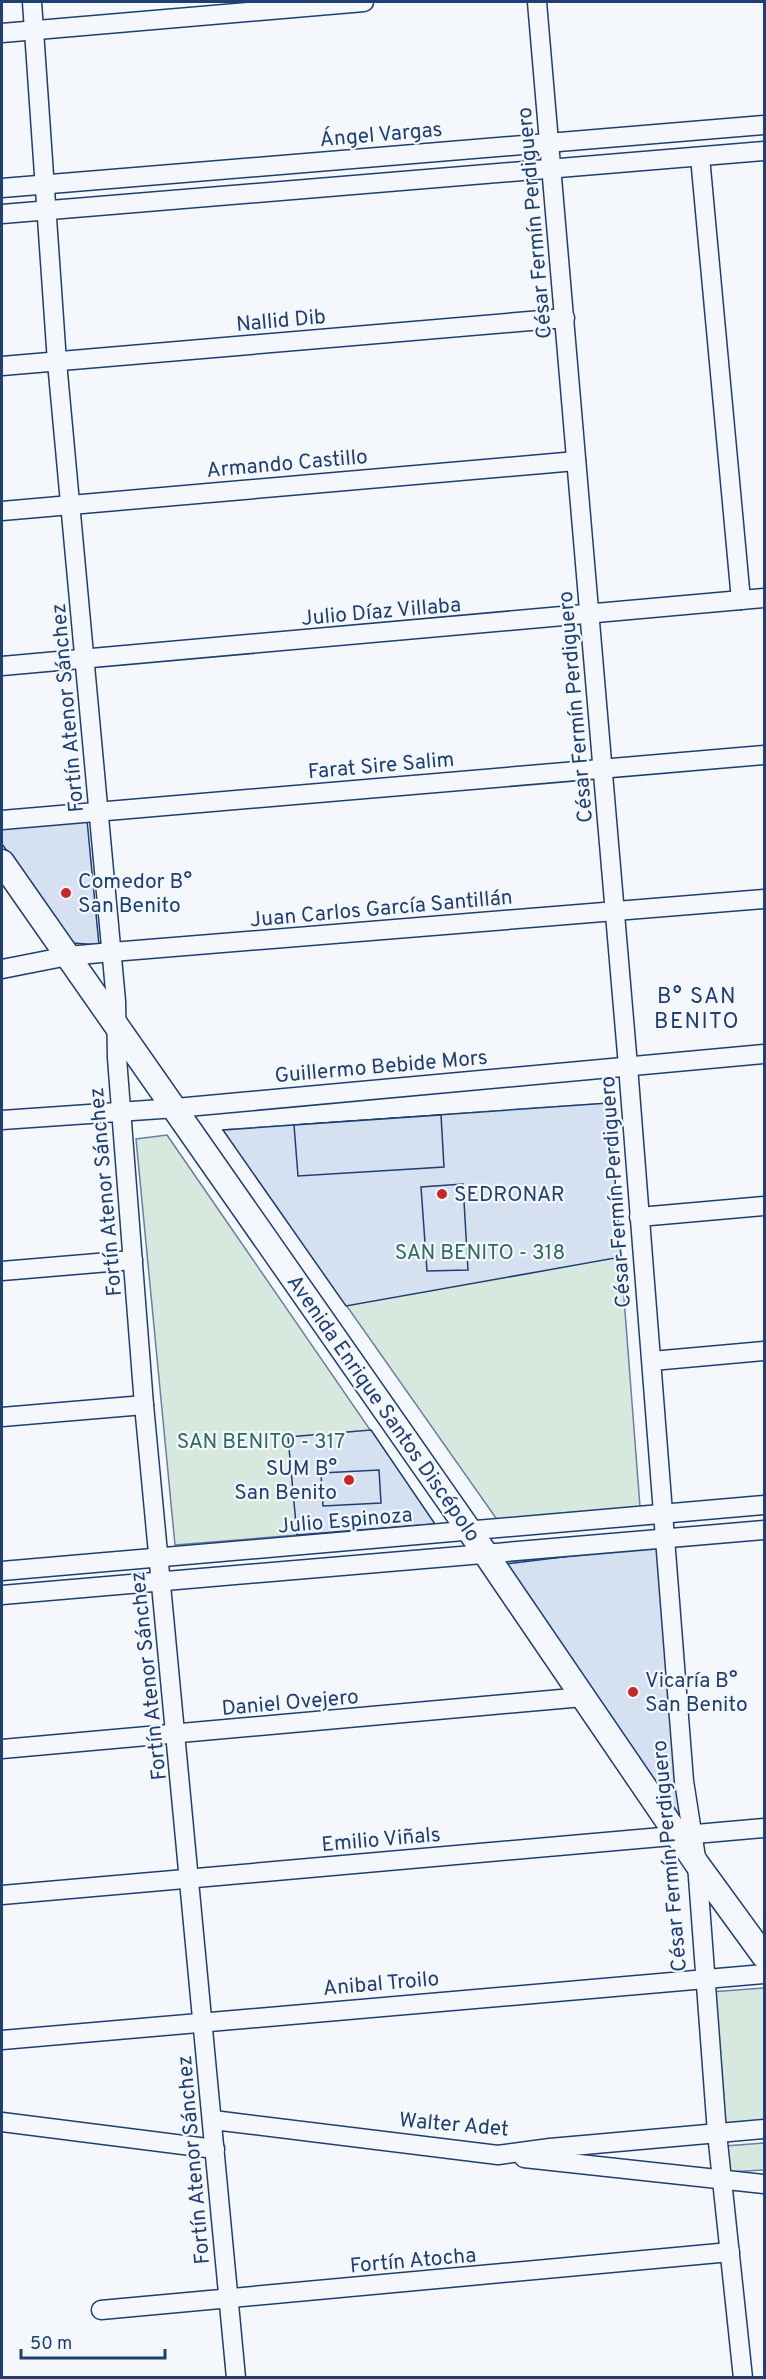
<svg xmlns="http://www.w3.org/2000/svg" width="766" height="2379" font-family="Overpass,sans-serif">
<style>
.green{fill:#d7e8df;stroke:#687fa3;stroke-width:1.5}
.building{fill:#d5e0f0;stroke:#1d3f73;stroke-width:1.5}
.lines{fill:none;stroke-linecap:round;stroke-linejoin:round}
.minor-casing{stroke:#1d3f73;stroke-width:21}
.secondary-casing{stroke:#1d3f73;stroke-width:27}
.minor{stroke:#f4f7fb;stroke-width:18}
.secondary{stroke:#f4f7fb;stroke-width:24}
.poi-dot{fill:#c62828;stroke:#f4f7fb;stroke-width:2}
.labels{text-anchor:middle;stroke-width:4.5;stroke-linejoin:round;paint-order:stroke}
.street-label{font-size:21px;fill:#1d3f73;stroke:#f4f7fb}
.poi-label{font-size:21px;fill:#1d3f73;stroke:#f4f7fb;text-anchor:start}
.park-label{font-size:21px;fill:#2c6c60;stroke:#f4f7fb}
.neighbourhood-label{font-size:22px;letter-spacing:1.5px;fill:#1d3f73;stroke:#f4f7fb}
</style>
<rect width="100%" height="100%" fill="#f4f7fb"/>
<g class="green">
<polygon points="609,1103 640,1507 498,1521 223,1130"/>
<polygon points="167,1135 435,1524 175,1545 136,1139"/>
<polygon points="764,1988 764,2124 719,2128 710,1992"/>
<polygon points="764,2143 764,2170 727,2172 725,2146"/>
</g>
<g class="building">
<polygon points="87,820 99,945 73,943 2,844 2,826"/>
<polygon points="609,1103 621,1257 346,1306 223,1130"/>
<polygon points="441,1115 444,1167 298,1176 294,1125"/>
<polygon points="463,1184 468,1270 427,1271 421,1187"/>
<polygon points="371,1430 435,1524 297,1535 288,1437"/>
<polygon points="379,1470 381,1503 323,1506 321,1473"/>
<polygon points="660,1545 683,1821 506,1564"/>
</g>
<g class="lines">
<defs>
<g id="minor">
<polyline points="32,2 57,362 116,1001 117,1058 144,1405 236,2378"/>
<polyline points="537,2 628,1066 684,1781 697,1864 717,2133 743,2378"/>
<polyline points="2,33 364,2"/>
<polyline points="700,157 741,600"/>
<polyline points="2,188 764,125"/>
<polyline points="2,214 764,151"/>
<polyline points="2,366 565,318"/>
<polyline points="2,511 576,461"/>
<polyline points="2,666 764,598"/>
<polyline points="2,820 764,755"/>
<polyline points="2,969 68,956 112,952 764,899"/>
<polyline points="2,1120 176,1108 764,1054"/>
<polyline points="639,1217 764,1206"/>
<polyline points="2,1271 133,1260"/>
<polyline points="652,1361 764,1351"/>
<polyline points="2,1417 144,1405"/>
<polyline points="2,1571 764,1505"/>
<polyline points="2,1595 764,1530"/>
<polyline points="2,1749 583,1697"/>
<polyline points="2,1895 764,1828"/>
<polyline points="2,2040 764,1974"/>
<polyline points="213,2120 498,2155 550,2148 764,2129"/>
<polyline points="2,2122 215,2149"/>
<polyline points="524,2158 764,2184"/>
<polyline points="101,2310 730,2252"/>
</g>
<polyline id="secondary" points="2,862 485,1553 697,1864 764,1956"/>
</defs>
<use href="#minor" class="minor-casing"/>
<use href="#secondary" class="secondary-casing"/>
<use href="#minor" class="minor"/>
<use href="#secondary" class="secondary"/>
</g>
<g class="poi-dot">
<circle cx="66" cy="893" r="6"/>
<circle cx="442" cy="1194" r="6"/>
<circle cx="349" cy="1480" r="6"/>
<circle cx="633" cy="1692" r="6"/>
</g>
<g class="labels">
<g class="street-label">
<text transform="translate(381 134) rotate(-5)" y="7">Ángel Vargas</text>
<text transform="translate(534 223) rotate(-95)" y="7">César Fermín Perdiguero</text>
<text transform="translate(281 320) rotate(-5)" y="7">Nallid Dib</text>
<text transform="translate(287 463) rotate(-5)" y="7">Armando Castillo</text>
<text transform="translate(381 611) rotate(-5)" y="7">Julio Díaz Villaba</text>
<text transform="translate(575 707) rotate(-95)" y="7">César Fermín Perdiguero</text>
<text transform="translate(67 708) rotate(-95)" y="7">Fortín Atenor Sánchez</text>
<text transform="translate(381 765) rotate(-5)" y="7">Farat Sire Salim</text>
<text transform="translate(381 908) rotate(-5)" y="7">Juan Carlos García Santillán</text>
<text transform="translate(381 1066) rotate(-5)" y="7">Guillermo Bebide Mors</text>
<text transform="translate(105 1192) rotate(-95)" y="7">Fortín Atenor Sánchez</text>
<text transform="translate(615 1192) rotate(-94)" y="7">César Fermín Perdiguero</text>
<text transform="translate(384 1408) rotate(55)" y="7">Avenida Enrique Santos Discépolo</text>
<text transform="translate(345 1520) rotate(-5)" y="7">Julio Espinoza</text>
<text transform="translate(148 1676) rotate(-96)" y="7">Fortín Atenor Sánchez</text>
<text transform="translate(290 1702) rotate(-5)" y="7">Daniel Ovejero</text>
<text transform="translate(381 1839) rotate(-5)" y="7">Emilio Viñals</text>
<text transform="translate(669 1856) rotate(-95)" y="7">César Fermín Perdiguero</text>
<text transform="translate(381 1983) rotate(-5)" y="7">Anibal Troilo</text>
<text transform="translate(454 2124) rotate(5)" y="7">Walter Adet</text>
<text transform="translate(193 2160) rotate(-95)" y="7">Fortín Atenor Sánchez</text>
<text transform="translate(413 2260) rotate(-5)" y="7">Fortín Atocha</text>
</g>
<g class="poi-label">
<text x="78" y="888">Comedor B°<tspan x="78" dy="24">San Benito</tspan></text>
<text x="454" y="1201">SEDRONAR</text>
<text x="337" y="1475" text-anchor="end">SUM B°<tspan x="337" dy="24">San Benito</tspan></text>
<text x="645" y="1687">Vicaría B°<tspan x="645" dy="24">San Benito</tspan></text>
</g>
<g class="park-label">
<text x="480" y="1259">SAN BENITO - 318</text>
<text x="261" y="1448">SAN BENITO - 317</text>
</g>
<g class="neighbourhood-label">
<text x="697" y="1003">B° SAN<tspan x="697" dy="25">BENITO</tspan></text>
</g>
</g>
<rect width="766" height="2379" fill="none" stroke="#1d3f73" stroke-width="6"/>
<path d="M21 2349v9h144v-9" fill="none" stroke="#1d3f73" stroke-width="3"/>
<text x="30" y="2349" font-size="18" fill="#1d3f73" stroke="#f4f7fb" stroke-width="4.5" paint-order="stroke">50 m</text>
</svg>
